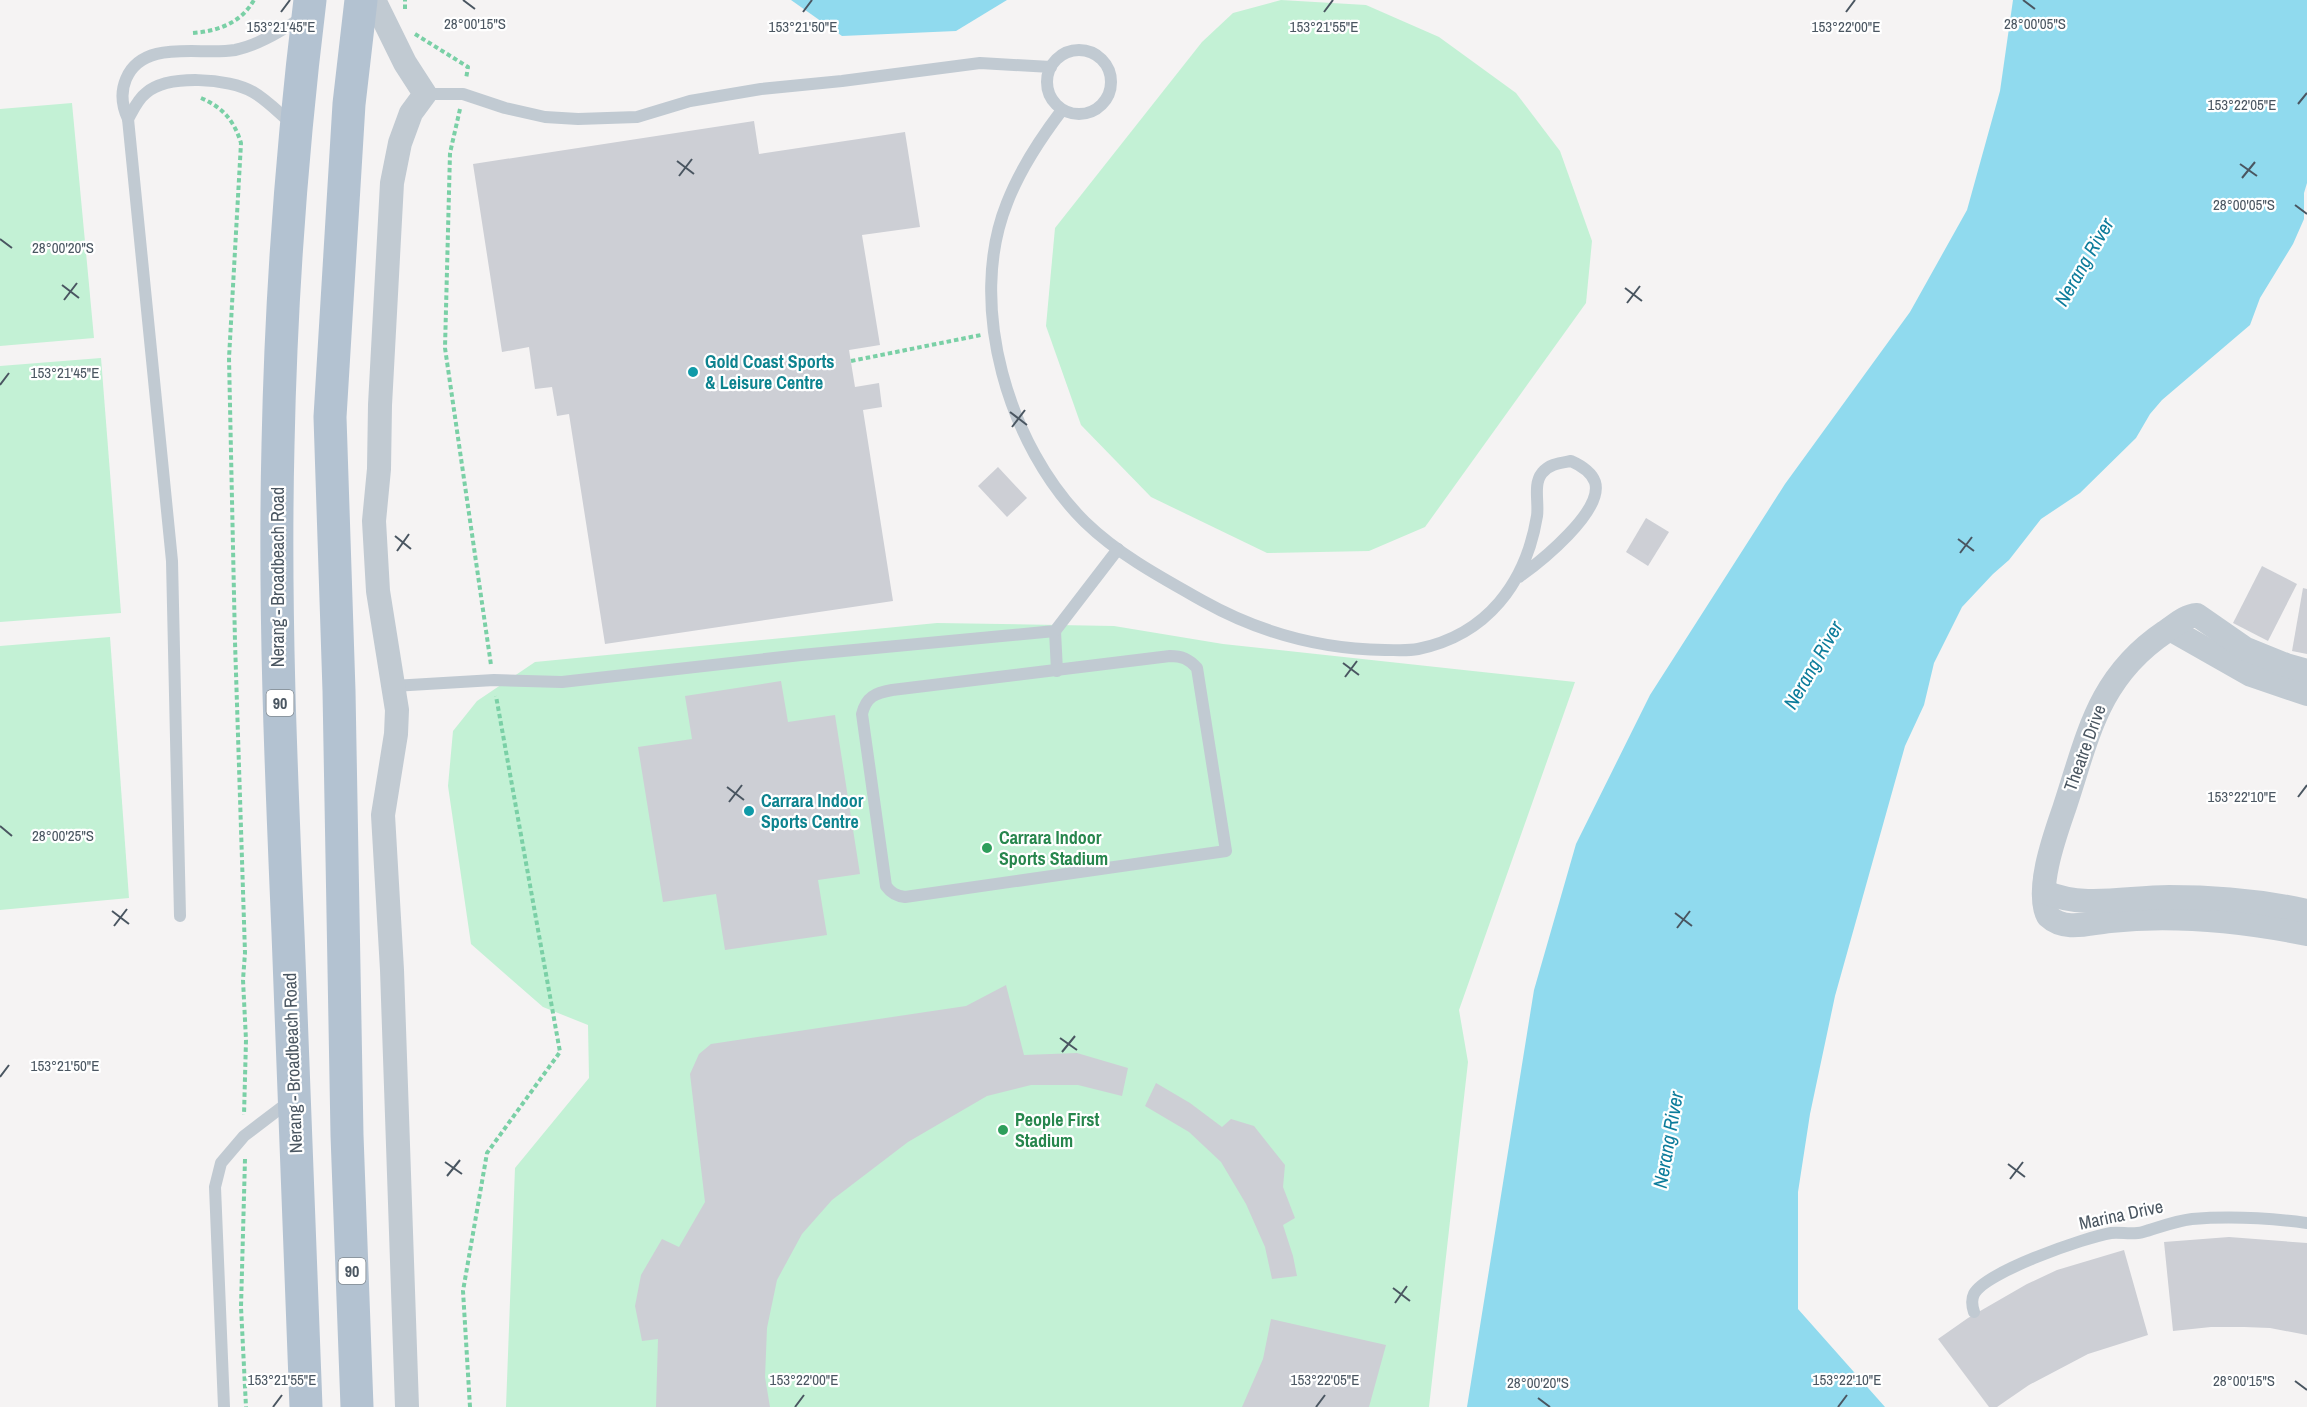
<svg xmlns="http://www.w3.org/2000/svg" width="2307" height="1407" font-family="'Archivo Narrow',sans-serif">
<style>
.green{fill:#c3f1d5}
.water{fill:#90daee}
.building{fill:#cdcfd5}
.lines{fill:none;stroke-linecap:round;stroke-linejoin:round}
.path{stroke:#7ad0a6;stroke-width:4;stroke-dasharray:4.5 3;stroke-linecap:butt}
.service{stroke:#c1cad2;stroke-width:12}
.minor{stroke:#c1cad2;stroke-width:24}
.primary{stroke:#b3c2d1;stroke-width:33}
.ticks{fill:none;stroke:#4a5661;stroke-width:2}
.culture-dot{fill:#0f9aa8;stroke:#fff;stroke-width:2}
.leisure-dot{fill:#2e9e5b;stroke:#fff;stroke-width:2}
.labels{text-anchor:middle;stroke-width:4.5;stroke-linejoin:round;paint-order:stroke}
.shield{fill:#fff;stroke:#808990;stroke-width:1.5}
.shield-label{font-size:16px;font-weight:bold;fill:#4a5661}
.culture-label{font-size:18px;font-weight:bold;fill:#0d838f;stroke:#fff;text-anchor:start}
.street-label{font-size:18px;fill:#4a5661;stroke:#fff}
.leisure-label{font-size:18px;font-weight:bold;fill:#27864d;stroke:#fff;text-anchor:start}
.water-label{font-size:20px;font-style:italic;fill:#0c7c9b;stroke:#fff}
.ticks-label{font-size:15px;text-anchor:middle;fill:#4a5661;stroke:#fff;stroke-width:4.5;stroke-linejoin:round;paint-order:stroke}
</style>
<rect width="100%" height="100%" fill="#f5f3f3"/>
<g class="green">
<polygon points="1281,0 1366,5 1439,37 1516,93 1560,151 1592,241 1586,303 1425,527 1369,551 1267,553 1151,497 1081,425 1046,326 1055,228 1202,42 1233,13"/>
<polygon points="72,103 94,338 0,346 0,109"/>
<polygon points="101,358 121,613 0,622 0,366"/>
<polygon points="937,623 1114,626 1223,644 1575,682 1459,1010 1468,1062 1429,1407 506,1407 515,1168 589,1078 588,1025 543,1007 471,944 448,786 453,731 477,701 535,662"/>
<polygon points="110,637 129,898 0,910 0,646"/>
</g>
<g class="water">
<polygon points="791,0 1007,0 956,31 842,36"/>
<polygon points="2013,0 2307,0 2307,183 2304,193 2304,219 2293,244 2260,298 2250,325 2162,400 2150,414 2136,438 2080,493 2041,519 2009,560 1993,574 1962,607 1934,663 1924,705 1905,746 1835,996 1810,1114 1798,1192 1798,1309 1885,1407 1467,1407 1534,990 1576,844 1650,695 1785,484 1910,312 1967,210 2000,91"/>
</g>
<g class="building">
<polygon points="754,121 759,154 905,132 920,227 862,235 880,345 849,350 855,387 879,383 882,407 863,410 893,601 605,644 569,414 557,416 552,387 535,389 529,347 502,352 473,164"/>
<polygon points="998,467 1027,498 1007,517 978,486"/>
<polygon points="1646,518 1669,532 1648,566 1626,552"/>
<polygon points="2262,566 2297,584 2268,641 2233,623"/>
<polygon points="2303,588 2307,589 2307,654 2292,651"/>
<polygon points="781,681 788,722 835,715 860,874 818,880 827,935 725,950 716,894 663,902 638,747 692,739 685,696"/>
<polygon points="1006,985 1024,1055 1077,1053 1128,1068 1122,1096 1078,1085 1031,1085 987,1096 908,1142 832,1200 802,1234 777,1280 767,1328 765,1377 770,1407 656,1407 658,1339 642,1341 635,1306 641,1275 662,1239 679,1247 705,1202 690,1074 699,1054 711,1044 966,1006"/>
<polygon points="1156,1083 1190,1103 1222,1127 1231,1119 1254,1126 1285,1165 1283,1187 1295,1218 1283,1225 1293,1256 1297,1276 1272,1279 1265,1247 1246,1204 1221,1162 1189,1132 1145,1106"/>
<polygon points="2229,1237 2307,1243 2307,1335 2270,1328 2244,1327 2211,1327 2173,1331 2164,1242"/>
<polygon points="2124,1250 2148,1335 2088,1354 2029,1385 1997,1407 1989,1407 1938,1339 1968,1318 2027,1284 2057,1270"/>
<polygon points="1271,1319 1386,1345 1369,1407 1242,1407 1263,1359"/>
</g>
<g class="lines">
<g class="path">
<polyline points="405,9 405,0"/>
<path d="M 193,33 C 218,31 241,23 254,0"/>
<polyline points="415,34 468,67 466,79"/>
<path d="M 201,98 C 222,107 234,120 241,143 L 229,358 L 235,642 L 245,953 L 243,980 L 246,1040 L 244,1115"/>
<polyline points="460,109 450,153 445,348 491,665"/>
<polyline points="851,361 981,335"/>
<polyline points="245,1159 241,1307 246,1407"/>
<polyline points="470,1407 463,1291 487,1153 560,1052 496,696"/>
</g>
<g class="service">
<circle cx="1079" cy="82" r="32"/>
<polyline points="425,94 463,94 505,108 545,117 578,119 637,117 690,101 761,89 842,81 980,63 1051,67"/>
<path d="M 1062,110 C 1040,139 1020,169 1007,203 C 966,305 1009,447 1085,522 C 1119,555 1162,578 1203,601 C 1260,633 1320,649 1385,650 C 1396,650 1408,651 1418,649 C 1487,635 1526,583 1537,516 C 1539,503 1533,484 1542,473 C 1549,464 1560,463 1571,461 C 1580,465 1591,471 1595,482 C 1604,511 1540,562 1519,577"/>
<path d="M 128,119 C 133,110 138,99 146,93 C 168,74 229,78 253,92 C 267,100 279,113 292,124"/>
<polyline points="1055,631 1057,671"/>
<path d="M 1170,656 C 1182,656 1189,659 1197,668 L 1226,851 L 905,897 C 896,896 891,893 886,886 L 862,714 C 866,697 875,693 892,690 Z"/>
<polyline points="393,686 494,680 562,682 801,655 1055,631 1118,549"/>
<path d="M 180,916 L 172,561 L 128,119 C 122,106 120,93 126,79 C 143,38 201,56 235,50 C 260,45 283,29 305,16"/>
<path d="M 1974,1312 C 1972,1306 1971,1300 1974,1294 C 1985,1272 2086,1237 2111,1233 C 2122,1232 2133,1235 2143,1232 C 2160,1227 2175,1221 2192,1219 C 2231,1216 2269,1218 2307,1223"/>
<polyline points="224,1407 215,1187 221,1163 244,1136 290,1101"/>
</g>
<g class="minor">
<polyline points="374,0 405,63 425,94 411,113 400,143 392,183 380,405 379,469 374,521 378,591 397,710 396,734 383,815 392,970 407,1407"/>
<polyline points="2170,629 2251,675 2307,694"/>
<path d="M 2307,671 L 2286,665 L 2246,649 L 2197,615 C 2184,616 2176,625 2165,632 C 2097,678 2088,737 2064,809 C 2055,835 2035,890 2048,916 C 2065,932 2089,923 2110,921 C 2176,914 2242,921 2307,934"/>
<path d="M 2045,892 C 2084,909 2127,897 2169,897 C 2215,897 2262,901 2307,911"/>
</g>
<g class="primary">
<path d="M 306,1407 C 301,1249 295,1091 288,933 C 281,770 274,607 278,445 C 281,296 292,147 310,0"/>
<polyline points="357,1407 347,1135 339,691 330,417 349,104 361,0"/>
</g>
</g>
<path class="ticks" d="M 463,0 L 475,9M 2023,0 L 2035,9M 281,12 L 290,0M 803,12 L 812,0M 1324,12 L 1333,0M 1846,12 L 1855,0M 2298,104 L 2307,93M 677,161 L 694,174M 2240,164 L 2257,176M 679,176 L 692,159M 2242,178 L 2255,162M 2295,205 L 2307,214M 0,239 L 12,248M 62,285 L 79,298M 1625,288 L 1642,301M 64,300 L 77,283M 1627,303 L 1640,286M 0,385 L 9,373M 1010,412 L 1027,425M 1012,427 L 1025,410M 395,536 L 411,549M 1958,539 L 1974,551M 397,551 L 409,534M 1960,553 L 1972,537M 1343,663 L 1359,675M 1345,677 L 1357,661M 727,787 L 744,800M 2298,797 L 2307,785M 729,802 L 742,785M 0,826 L 12,836M 112,911 L 129,924M 1675,913 L 1692,926M 114,926 L 127,909M 1677,928 L 1690,911M 1060,1038 L 1077,1050M 1062,1052 L 1075,1036M 0,1077 L 9,1065M 445,1162 L 462,1174M 2008,1164 L 2025,1177M 447,1176 L 460,1160M 2010,1179 L 2023,1162M 1393,1288 L 1410,1301M 1395,1303 L 1407,1286M 2295,1381 L 2307,1390M 1538,1398 L 1550,1407M 273,1407 L 282,1395M 795,1407 L 804,1395M 1316,1407 L 1325,1395M 1838,1407 L 1847,1395"/>
<g class="culture-dot">
<circle cx="693" cy="372" r="6"/>
<circle cx="749" cy="811" r="6"/>
</g>
<g class="leisure-dot">
<circle cx="987" cy="848" r="6"/>
<circle cx="1003" cy="1130" r="6"/>
</g>
<g class="labels">
<g class="shield">
<rect x="266.5" y="690" width="27" height="26" rx="4.5"/>
<rect x="338.5" y="1258" width="27" height="26" rx="4.5"/>
</g>
<g class="shield-label">
<text x="280" y="709">90</text>
<text x="352" y="1277">90</text>
</g>
<g class="culture-label">
<text x="705" y="368">Gold Coast Sports<tspan x="705" dy="21">&amp; Leisure Centre</tspan></text>
<text x="761" y="807">Carrara Indoor<tspan x="761" dy="21">Sports Centre</tspan></text>
</g>
<g class="street-label">
<text transform="translate(278 577) rotate(-90)" y="6">Nerang - Broadbeach Road</text>
<text transform="translate(2085 748) rotate(-70)" y="6">Theatre Drive</text>
<text transform="translate(293 1063) rotate(-92)" y="6">Nerang - Broadbeach Road</text>
<text transform="translate(2121 1215) rotate(-12)" y="6">Marina Drive</text>
</g>
<g class="leisure-label">
<text x="999" y="844">Carrara Indoor<tspan x="999" dy="21">Sports Stadium</tspan></text>
<text x="1015" y="1126">People First<tspan x="1015" dy="21">Stadium</tspan></text>
</g>
<g class="water-label">
<text transform="translate(2084 262) rotate(-60)" y="7">Nerang River</text>
<text transform="translate(1813 665) rotate(-60)" y="7">Nerang River</text>
<text transform="translate(1668 1140) rotate(-80)" y="7">Nerang River</text>
</g>
</g>
<g class="ticks-label">
<text x="475" y="29">28°00'15"S</text>
<text x="2035" y="29">28°00'05"S</text>
<text x="281" y="32">153°21'45"E</text>
<text x="803" y="32">153°21'50"E</text>
<text x="1324" y="32">153°21'55"E</text>
<text x="1846" y="32">153°22'00"E</text>
<text x="2242" y="110">153°22'05"E</text>
<text x="2244" y="210">28°00'05"S</text>
<text x="63" y="253">28°00'20"S</text>
<text x="65" y="378">153°21'45"E</text>
<text x="2242" y="802">153°22'10"E</text>
<text x="63" y="841">28°00'25"S</text>
<text x="65" y="1071">153°21'50"E</text>
<text x="282" y="1385">153°21'55"E</text>
<text x="804" y="1385">153°22'00"E</text>
<text x="1325" y="1385">153°22'05"E</text>
<text x="1847" y="1385">153°22'10"E</text>
<text x="2244" y="1386">28°00'15"S</text>
<text x="1538" y="1388">28°00'20"S</text>
</g>
</svg>
